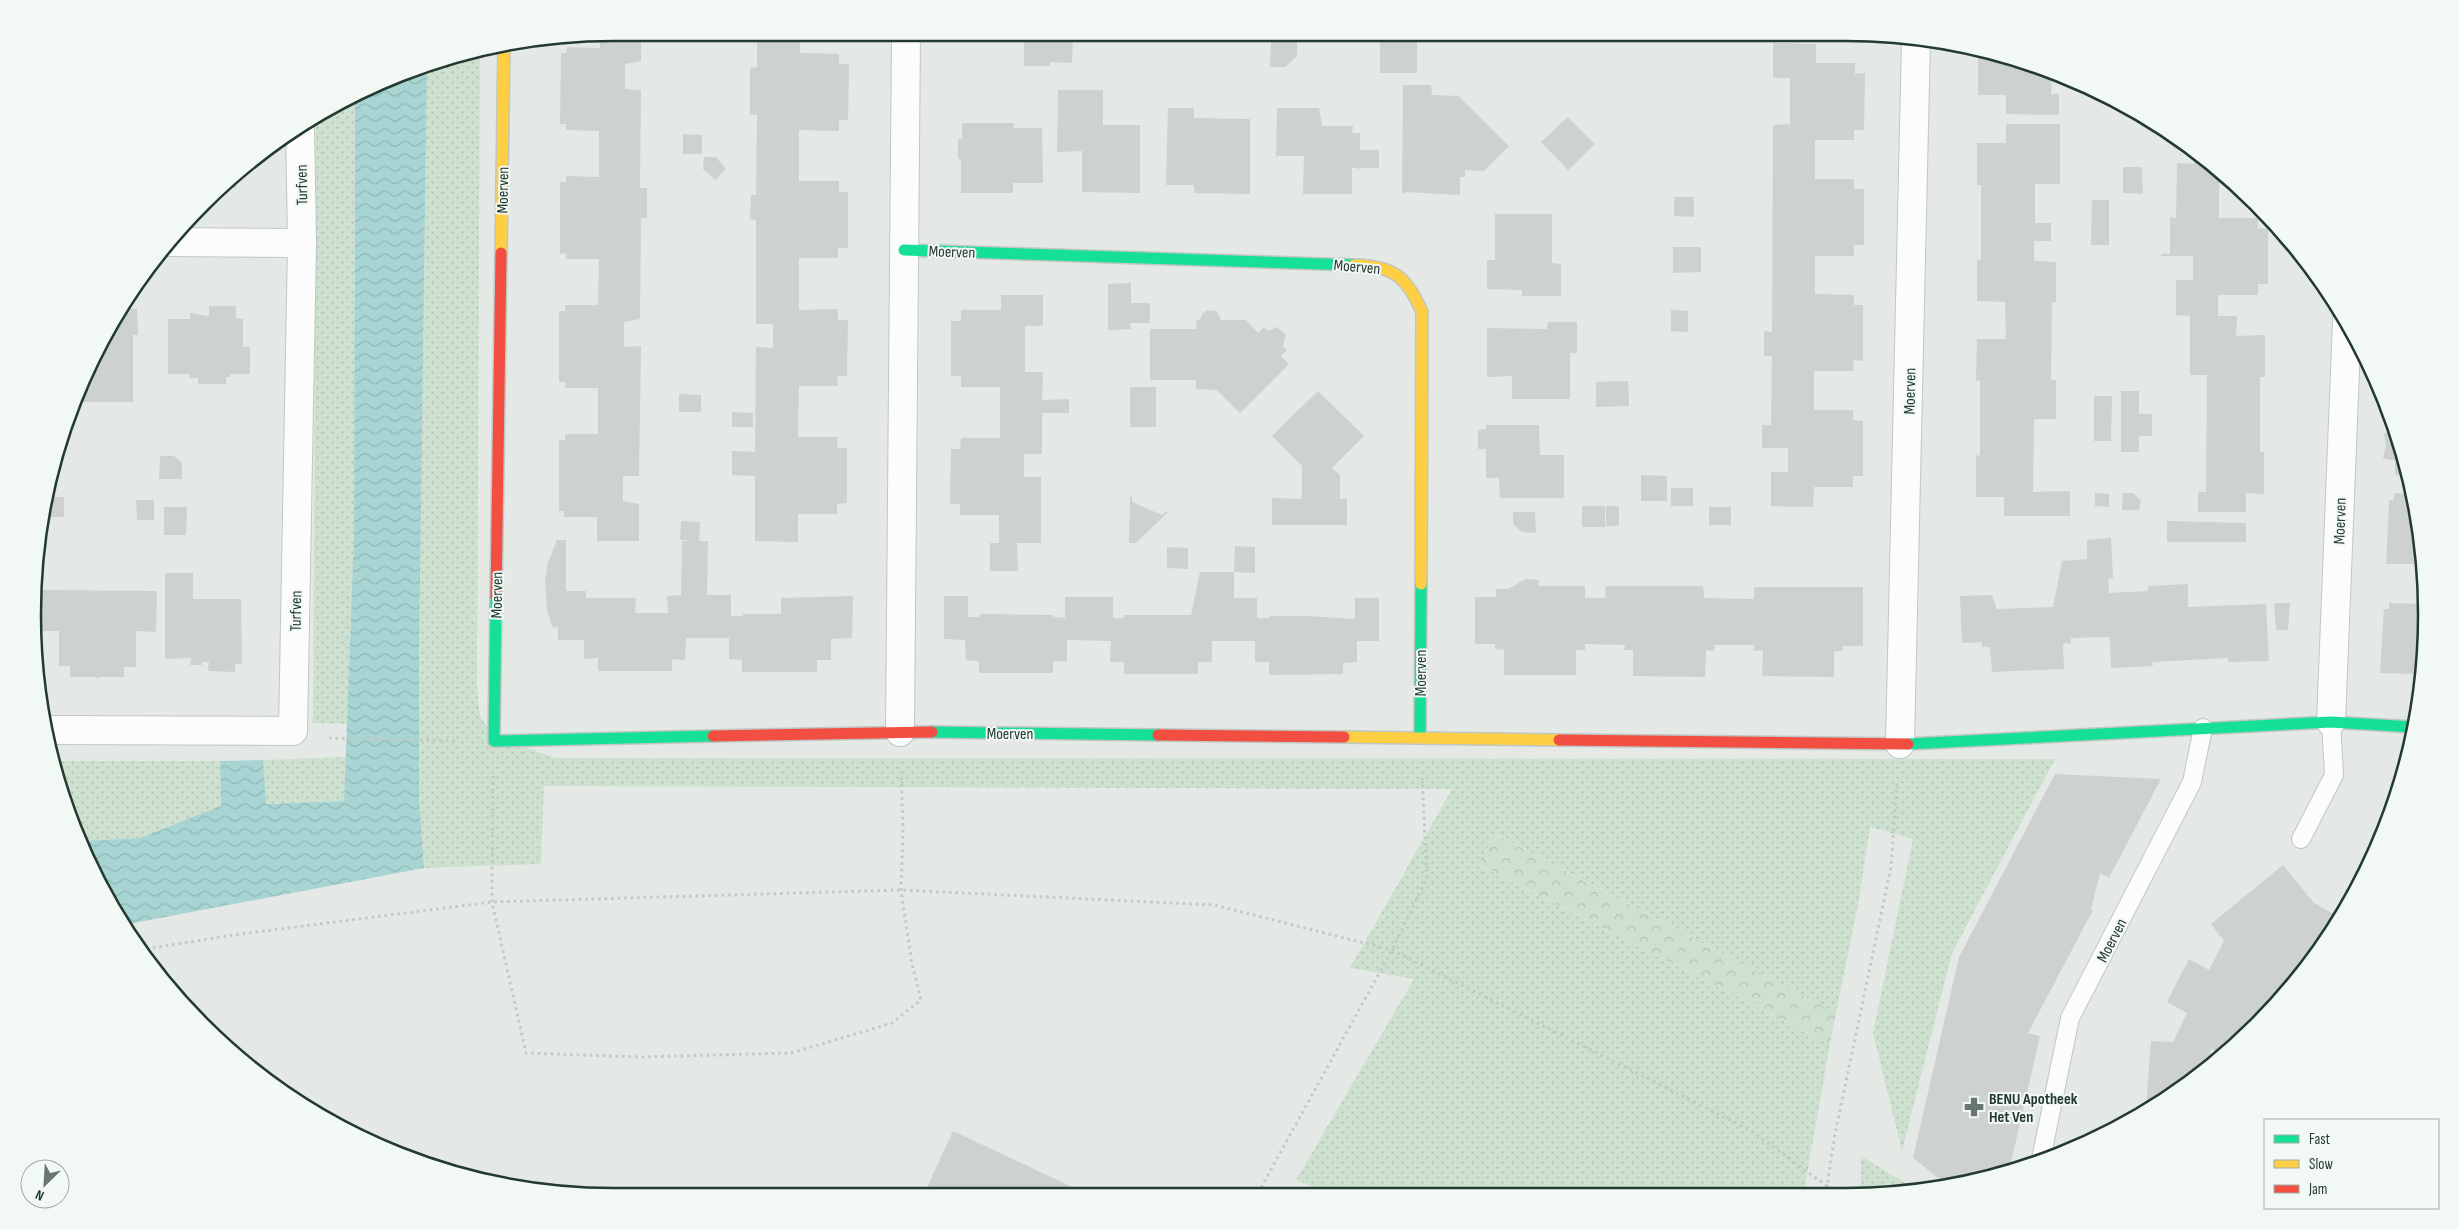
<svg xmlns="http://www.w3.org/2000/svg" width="2459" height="1229" font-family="'Sofia Sans Condensed',sans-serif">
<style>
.grass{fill:url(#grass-dots)}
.forest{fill:url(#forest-crowns)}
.water{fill:url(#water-waves)}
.building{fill:#cdd1cf}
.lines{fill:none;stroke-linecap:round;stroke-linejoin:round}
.lane-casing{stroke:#c1c6c3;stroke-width:20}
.street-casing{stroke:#c1c6c3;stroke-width:30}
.fast-casing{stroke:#c0c6c3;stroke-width:14}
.slow-casing{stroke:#c0c6c3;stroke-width:14}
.jam-casing{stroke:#c0c6c3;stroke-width:14}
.path{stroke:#c1c9c4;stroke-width:3;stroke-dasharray:2.5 4;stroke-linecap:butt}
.lane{stroke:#fbfcfb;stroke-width:18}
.street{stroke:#fbfcfb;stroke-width:28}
.fast{stroke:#16e098;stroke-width:11}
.slow{stroke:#ffcf43;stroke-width:11}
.jam{stroke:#f24e42;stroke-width:11}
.labels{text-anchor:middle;stroke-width:4;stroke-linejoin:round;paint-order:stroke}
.street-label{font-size:16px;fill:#233a30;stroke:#f2f8f4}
.poi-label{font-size:16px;font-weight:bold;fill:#233a30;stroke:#f2f8f4;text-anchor:start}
.rim{fill:none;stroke:#233a30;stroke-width:2.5}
</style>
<defs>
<pattern id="grass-dots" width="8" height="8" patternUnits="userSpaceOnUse" patternTransform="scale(1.25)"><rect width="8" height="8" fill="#cee1d1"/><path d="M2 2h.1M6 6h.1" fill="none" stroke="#b1c2b4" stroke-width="1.8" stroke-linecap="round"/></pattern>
<pattern id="forest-crowns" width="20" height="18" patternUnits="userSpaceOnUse" patternTransform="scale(1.25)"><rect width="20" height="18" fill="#cee1d1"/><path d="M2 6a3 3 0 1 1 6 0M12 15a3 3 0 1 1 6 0" fill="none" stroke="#b1c2b4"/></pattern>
<pattern id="water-waves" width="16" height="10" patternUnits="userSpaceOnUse" patternTransform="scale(1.25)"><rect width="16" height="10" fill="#a8d5d3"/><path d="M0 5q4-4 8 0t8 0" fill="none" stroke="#90b8b5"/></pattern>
</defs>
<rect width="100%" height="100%" fill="#e4e9e6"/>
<g class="grass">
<polygon points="480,49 477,686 480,716 493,736 555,758 2055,759 1952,953 1902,1151 1873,1033 1913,839 1870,827 1858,905 1836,1013 1496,834 1479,865 1830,1044 1804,1192 1331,1193 1296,1180 1414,979 1350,968 1452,789 544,786 541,864 424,868 419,798 419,659 427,64"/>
<polygon points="355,96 354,536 347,724 313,723 316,115"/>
<polygon points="346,757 344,801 265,804 263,760"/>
<polygon points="52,761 220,761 222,806 140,838 81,841"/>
<polygon points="1861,1156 1918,1191 1866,1192 1861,1187"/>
</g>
<polygon class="forest" points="1495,834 1836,1013 1830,1044 1478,864"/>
<polygon class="water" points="427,64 419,659 419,798 424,868 123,925 92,872 81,841 140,838 221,806 220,761 263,760 266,804 344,801 354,536 355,96"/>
<g class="building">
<polygon points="614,32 641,33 641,61 625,64 625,89 641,90 640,188 647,188 647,218 641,218 640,319 624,322 624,347 641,346 639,476 623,476 623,501 639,504 639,541 597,541 597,517 564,517 564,511 559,511 559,440 565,440 565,434 598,434 598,388 565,388 565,382 559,382 559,311 565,311 565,305 598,305 599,259 566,259 566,253 560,254 560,182 566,182 566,176 599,177 599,131 566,130 566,124 560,124 561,53 566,53 567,47 600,48 600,34"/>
<polygon points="736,33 800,33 800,53 839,54 839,64 849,64 848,120 839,120 839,131 799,130 799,181 839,181 839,192 848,192 848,248 838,248 838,258 799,258 799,310 838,309 838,320 848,320 847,376 837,376 838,386 799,386 798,437 838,437 837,448 847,448 847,503 837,504 837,514 798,514 798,542 755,541 755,476 732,475 732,451 755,452 756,347 773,348 773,324 756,324 756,220 750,219 751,195 756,195 757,115 750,115 750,68 757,67 757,42 736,42"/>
<polygon points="1040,33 1065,33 1065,39 1073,40 1072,63 1050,62 1050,66 1024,66 1024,40 1040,40"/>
<polygon points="1253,33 1294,33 1294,39 1253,38"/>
<polygon points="1318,33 1333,33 1326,41"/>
<rect x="1773" y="34" width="25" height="7"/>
<polygon points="1271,41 1297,41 1297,56 1285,67 1270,67"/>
<rect x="1380" y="41" width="37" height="32"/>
<polygon points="1773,43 1816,44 1816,63 1855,63 1855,74 1865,73 1864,130 1854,130 1854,140 1815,140 1815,179 1854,179 1854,189 1864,189 1864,245 1854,245 1854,256 1815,256 1815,294 1854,295 1854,305 1863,305 1863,361 1854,360 1853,371 1814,371 1814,410 1853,410 1853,420 1863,421 1863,476 1853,476 1853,487 1814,487 1813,507 1771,506 1771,472 1788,472 1788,448 1762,448 1762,425 1771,425 1772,356 1764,356 1764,331 1772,332 1773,125 1790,124 1790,78 1773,78"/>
<polygon points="1982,50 1995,52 2052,74 2051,94 2059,94 2059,115 2006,114 2006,95 1978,95 1978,53 1982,53"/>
<polygon points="1403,85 1431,85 1432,95 1458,96 1509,146 1484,171 1465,170 1465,177 1460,177 1460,195 1406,192 1402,194"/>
<polygon points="1058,90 1103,90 1103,125 1140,125 1140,193 1082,192 1082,151 1057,152"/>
<polygon points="1168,108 1194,108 1194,118 1250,119 1250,194 1194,193 1194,185 1166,185"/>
<polygon points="1277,108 1319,108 1322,126 1353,126 1352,133 1360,133 1360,150 1379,150 1379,168 1360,168 1358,170 1358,168 1352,168 1352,194 1303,194 1304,156 1278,156 1276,159"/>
<polygon points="1568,117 1595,144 1568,170 1541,142"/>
<polygon points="962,123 1014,123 1013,128 1042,128 1043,183 1013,183 1013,193 961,193 961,159 958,159 958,139 962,139"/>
<polygon points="2006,124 2060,124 2060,184 2035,184 2035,223 2051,223 2051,241 2034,241 2034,261 2056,262 2056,302 2052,303 2051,380 2056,380 2056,419 2034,419 2033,492 2070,491 2070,516 2004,516 2004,497 1976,497 1976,455 1980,456 1980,380 1976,381 1977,339 2006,339 2005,302 1977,301 1977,260 1981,260 1981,185 1977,185 1977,143 2006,143"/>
<polygon points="683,134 702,135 702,154 683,154"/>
<polygon points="2194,150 2226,179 2219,178 2219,218 2258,218 2258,228 2268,229 2268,284 2258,284 2258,295 2218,295 2218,316 2237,316 2236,336 2265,335 2265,377 2260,377 2260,452 2264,452 2264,494 2246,493 2246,512 2198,512 2198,492 2206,492 2207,375 2190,375 2190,316 2176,315 2176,280 2193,280 2193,256 2161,256 2161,254 2170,254 2170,217 2176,218 2177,163 2194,164"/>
<polygon points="704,157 716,157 726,169 715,180 703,169"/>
<polygon points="2123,167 2142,167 2143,194 2123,193"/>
<polygon points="244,168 244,176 237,176 236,188 222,188"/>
<polygon points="1674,197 1694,197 1694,217 1674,216"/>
<polygon points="2092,200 2109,200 2109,245 2091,245"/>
<polygon points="1495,214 1552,214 1552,263 1561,264 1561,296 1522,296 1522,290 1487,289 1487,260 1495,260"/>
<polygon points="1673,247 1701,247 1701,272 1673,273"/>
<polygon points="1131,283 1131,303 1150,303 1150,323 1130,323 1131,329 1108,330 1108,284"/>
<polygon points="1001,295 1043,295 1043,326 1025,326 1025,372 1043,372 1042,400 1069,399 1069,413 1042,413 1042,454 1024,454 1024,477 1041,477 1041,543 1017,543 1018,571 990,571 990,543 999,543 999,515 960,515 960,504 950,504 951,449 960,449 961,438 1000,438 1000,387 961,387 961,376 951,376 951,321 961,321 961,310 1001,310"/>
<polygon points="209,306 236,306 236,318 243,319 243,347 250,347 250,374 230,374 230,377 226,377 226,384 198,384 198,378 189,378 189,374 168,374 168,319 190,319 190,313 209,316"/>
<polygon points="121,308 137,309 138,335 133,335 133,402 75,402 77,392"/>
<polygon points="1207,310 1217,311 1221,320 1246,320 1258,333 1264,327 1268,331 1277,327 1286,335 1283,346 1287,350 1281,356 1289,364 1240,413 1217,390 1196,389 1196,380 1150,380 1150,329 1197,329 1196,320 1200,320 1202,314"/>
<polygon points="1671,310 1688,311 1688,332 1671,331"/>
<polygon points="1548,322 1577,322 1577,353 1570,353 1570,399 1512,399 1512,376 1487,377 1487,328 1547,329"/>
<polygon points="1628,381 1629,406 1596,407 1596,382"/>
<rect x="1130" y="387" width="26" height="40"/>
<polygon points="1318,391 1364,436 1332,468 1340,475 1340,499 1347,499 1347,525 1272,525 1272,498 1302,499 1302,466 1272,436"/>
<polygon points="2121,391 2139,391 2139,414 2152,414 2152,436 2139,436 2139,452 2121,452"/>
<polygon points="679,394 701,395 701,412 679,412"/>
<polygon points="2094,396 2112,396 2111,441 2094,441"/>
<polygon points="732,412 753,413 753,427 732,427"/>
<polygon points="1486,425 1539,425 1540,455 1564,455 1564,498 1500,498 1499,478 1486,478 1486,449 1478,449 1478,430 1486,429"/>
<polygon points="2396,431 2400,446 2406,474 2395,475 2395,461 2383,458 2386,446 2384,433"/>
<polygon points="160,456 174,456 182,463 182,479 159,479"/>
<polygon points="1641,475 1667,476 1667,501 1641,501"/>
<rect x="1671" y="488" width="22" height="18"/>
<polygon points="2095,493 2109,494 2109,507 2095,506"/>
<polygon points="2123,493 2133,493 2141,501 2139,510 2122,510"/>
<polygon points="2394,493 2411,494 2421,538 2422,564 2386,564 2389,500 2394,500"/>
<polygon points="1130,496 1132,497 1132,502 1162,515 1166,511 1168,512 1136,543 1129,543"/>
<polygon points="45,497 64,497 64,517 43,517"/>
<polygon points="136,500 154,500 154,520 137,520"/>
<rect x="1582" y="506" width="23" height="21"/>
<rect x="1606" y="506" width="13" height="20"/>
<polygon points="164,507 187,507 186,535 164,535"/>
<rect x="1709" y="507" width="22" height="18"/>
<polygon points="1513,512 1535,512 1536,533 1522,532 1513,524"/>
<polygon points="681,521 700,522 699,541 708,541 707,595 731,595 731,616 743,616 743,614 781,614 781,598 853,596 852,638 831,639 831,660 817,660 817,672 742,672 742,660 729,659 729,638 686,638 685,660 672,659 672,671 598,671 598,658 584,659 584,640 558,640 558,626 553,628 547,610 545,581 548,562 557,540 566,540 566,591 586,591 586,598 636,598 635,613 668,613 667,596 681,595 682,541 696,541 680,540"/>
<polygon points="2167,521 2246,523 2246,542 2167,542"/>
<polygon points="2111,538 2113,578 2108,579 2109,593 2148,591 2148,586 2188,584 2188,607 2266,604 2269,661 2228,662 2228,658 2152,662 2153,666 2111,668 2110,637 2071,638 2071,644 2063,643 2064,669 1992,672 1990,647 1982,647 1982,642 1962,643 1960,596 1992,595 1997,609 2053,607 2062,561 2087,559 2087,540"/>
<polygon points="1235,546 1255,547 1255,573 1234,572"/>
<polygon points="1167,547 1188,548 1188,569 1167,568"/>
<polygon points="36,563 40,563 40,590 157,591 156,632 136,631 136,667 124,667 124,677 99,677 99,679 96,677 70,677 70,666 59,666 59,631 35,631 34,577"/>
<polygon points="1200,572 1234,572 1234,598 1257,598 1257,618 1269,618 1269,616 1306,616 1355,619 1355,598 1379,598 1379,641 1357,641 1357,662 1343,663 1343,674 1269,675 1269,662 1255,662 1255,641 1212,641 1212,662 1198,662 1198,674 1124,674 1124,662 1110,662 1111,641 1067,640 1067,661 1053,662 1053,673 979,673 979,661 966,660 965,640 944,639 944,596 968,596 968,617 979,617 980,614 1053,615 1054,617 1065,618 1065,597 1113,597 1113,618 1124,618 1124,615 1191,615"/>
<polygon points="165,573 193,573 193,599 241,599 242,664 235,664 235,672 208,671 209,662 202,662 202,665 190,665 191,658 165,659"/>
<polygon points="1526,579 1539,580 1539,586 1585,586 1585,598 1605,598 1606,586 1703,586 1704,598 1754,599 1754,587 1863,587 1863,646 1843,646 1843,651 1834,651 1834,677 1762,676 1763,650 1754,651 1754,645 1714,645 1714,651 1706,650 1705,677 1633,676 1633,650 1624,650 1625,645 1585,644 1585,650 1576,650 1576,675 1504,675 1504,650 1495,649 1495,644 1475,644 1475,597 1496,597 1496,589 1508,589"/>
<polygon points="2421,584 2425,652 2420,684 2416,684 2416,674 2380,673 2384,609 2389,609 2389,603 2421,604"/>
<polygon points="2274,603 2290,603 2288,630 2276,630"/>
<polygon points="2055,774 2161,779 2109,878 2100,873 2091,909 2093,910 2028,1033 2040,1036 2010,1167 1947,1185 1913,1158 1959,957"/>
<polygon points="2283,865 2314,903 2339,917 2306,969 2221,1054 2211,1049 2210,1065 2199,1076 2146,1107 2151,1041 2173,1042 2187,1013 2167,1002 2189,959 2209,970 2224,941 2211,924"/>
<polygon points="953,1131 1087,1194 924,1194"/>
</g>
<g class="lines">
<defs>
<g id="lane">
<polyline points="2301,839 2334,775 2331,722"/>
<polyline points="2041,1159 2070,1018 2192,782 2203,728"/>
</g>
<g id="street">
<polyline points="168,242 302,243"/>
<polyline points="2331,722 2347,321"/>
<polyline points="45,730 293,731 302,243 300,126"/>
<polyline points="900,732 906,33"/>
<polyline points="1900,744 1916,39"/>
</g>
<g id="fast">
<polyline points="904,250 1354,265"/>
<polyline points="496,597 494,741 713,736"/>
<polyline points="932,732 1158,735"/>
<polyline points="1420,736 1421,584"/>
<polyline points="1908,744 2331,722 2413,727"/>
</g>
<g id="slow">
<polyline points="501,253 504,43"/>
<path d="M 1354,265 C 1394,266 1407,277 1422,312 L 1421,584"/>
<polyline points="1344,737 1559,740"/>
</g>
<g id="jam">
<polyline points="496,597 501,253"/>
<polyline points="1158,735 1344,737"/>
<polyline points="713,736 932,732"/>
<polyline points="1559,740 1908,744"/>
</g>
</defs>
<use href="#lane" class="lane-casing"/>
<use href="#street" class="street-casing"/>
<use href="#fast" class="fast-casing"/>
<use href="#slow" class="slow-casing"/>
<use href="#jam" class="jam-casing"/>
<g class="path">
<polyline points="329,738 458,741"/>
<polyline points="493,776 492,902 526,1053 640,1057 791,1053 892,1023 921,1000 912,964 901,890 903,832 901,768"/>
<polyline points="140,950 233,935 492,902 901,890 1214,905 1392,950 1750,1130 1827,1186"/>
<polyline points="1834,1192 1827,1186 1835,1134 1891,867 1897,782"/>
<polyline points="1258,1193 1392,950 1427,878 1422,774"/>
</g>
<use href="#lane" class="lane"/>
<use href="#street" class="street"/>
<use href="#fast" class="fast"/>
<use href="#slow" class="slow"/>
<use href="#jam" class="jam"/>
</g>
<defs>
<symbol id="pharmacy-bare" viewBox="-9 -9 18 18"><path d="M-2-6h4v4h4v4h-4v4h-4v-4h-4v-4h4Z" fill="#677770" stroke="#f2f8f4" stroke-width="2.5" paint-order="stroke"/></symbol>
</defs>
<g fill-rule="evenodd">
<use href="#pharmacy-bare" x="1960" y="1093" width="28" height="28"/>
</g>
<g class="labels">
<g class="street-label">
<text transform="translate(301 185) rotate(-91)" y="6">Turfven</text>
<text transform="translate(502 190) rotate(-89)" y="6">Moerven</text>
<text transform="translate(952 251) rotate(2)" y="6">Moerven</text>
<text transform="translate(1357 266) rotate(5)" y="6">Moerven</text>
<text transform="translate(1909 391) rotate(-89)" y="6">Moerven</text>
<text transform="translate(2339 521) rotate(-88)" y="6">Moerven</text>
<text transform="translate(496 595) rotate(-89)" y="6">Moerven</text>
<text transform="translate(295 611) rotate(-89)" y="6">Turfven</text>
<text transform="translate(1420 673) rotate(-90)" y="6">Moerven</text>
<text x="1010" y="739">Moerven</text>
<text transform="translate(2111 940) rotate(-63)" y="6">Moerven</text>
</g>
<g class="poi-label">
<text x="1989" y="1104">BENU Apotheek<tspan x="1989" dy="18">Het Ven</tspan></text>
</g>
</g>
<path d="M0 0H2459V1229H0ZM614 41H1845A573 573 0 0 1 2418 614V615A573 573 0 0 1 1845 1188H614A573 573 0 0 1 41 615V614A573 573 0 0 1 614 41Z" fill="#f2f8f4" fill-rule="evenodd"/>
<path class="rim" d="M614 41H1845A573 573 0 0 1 2418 614V615A573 573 0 0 1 1845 1188H614A573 573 0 0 1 41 615V614A573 573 0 0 1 614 41Z"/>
<rect x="2264" y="1119" width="175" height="90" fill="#f2f8f4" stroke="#9faca6"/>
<rect x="2274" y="1135" width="25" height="8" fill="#16e098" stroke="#9faca6"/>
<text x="2309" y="1144" font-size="15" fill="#233a30">Fast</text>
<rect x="2274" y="1160" width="25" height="8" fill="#ffcf43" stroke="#9faca6"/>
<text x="2309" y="1169" font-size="15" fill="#233a30">Slow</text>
<rect x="2274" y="1185" width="25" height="8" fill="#f24e42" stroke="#9faca6"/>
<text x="2309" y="1194" font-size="15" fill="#233a30">Jam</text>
<g transform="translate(45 1184) rotate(205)"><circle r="24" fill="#f2f8f4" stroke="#9faca6"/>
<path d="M0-4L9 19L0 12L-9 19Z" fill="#677770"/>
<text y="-8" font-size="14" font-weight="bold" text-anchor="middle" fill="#233a30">N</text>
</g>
</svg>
